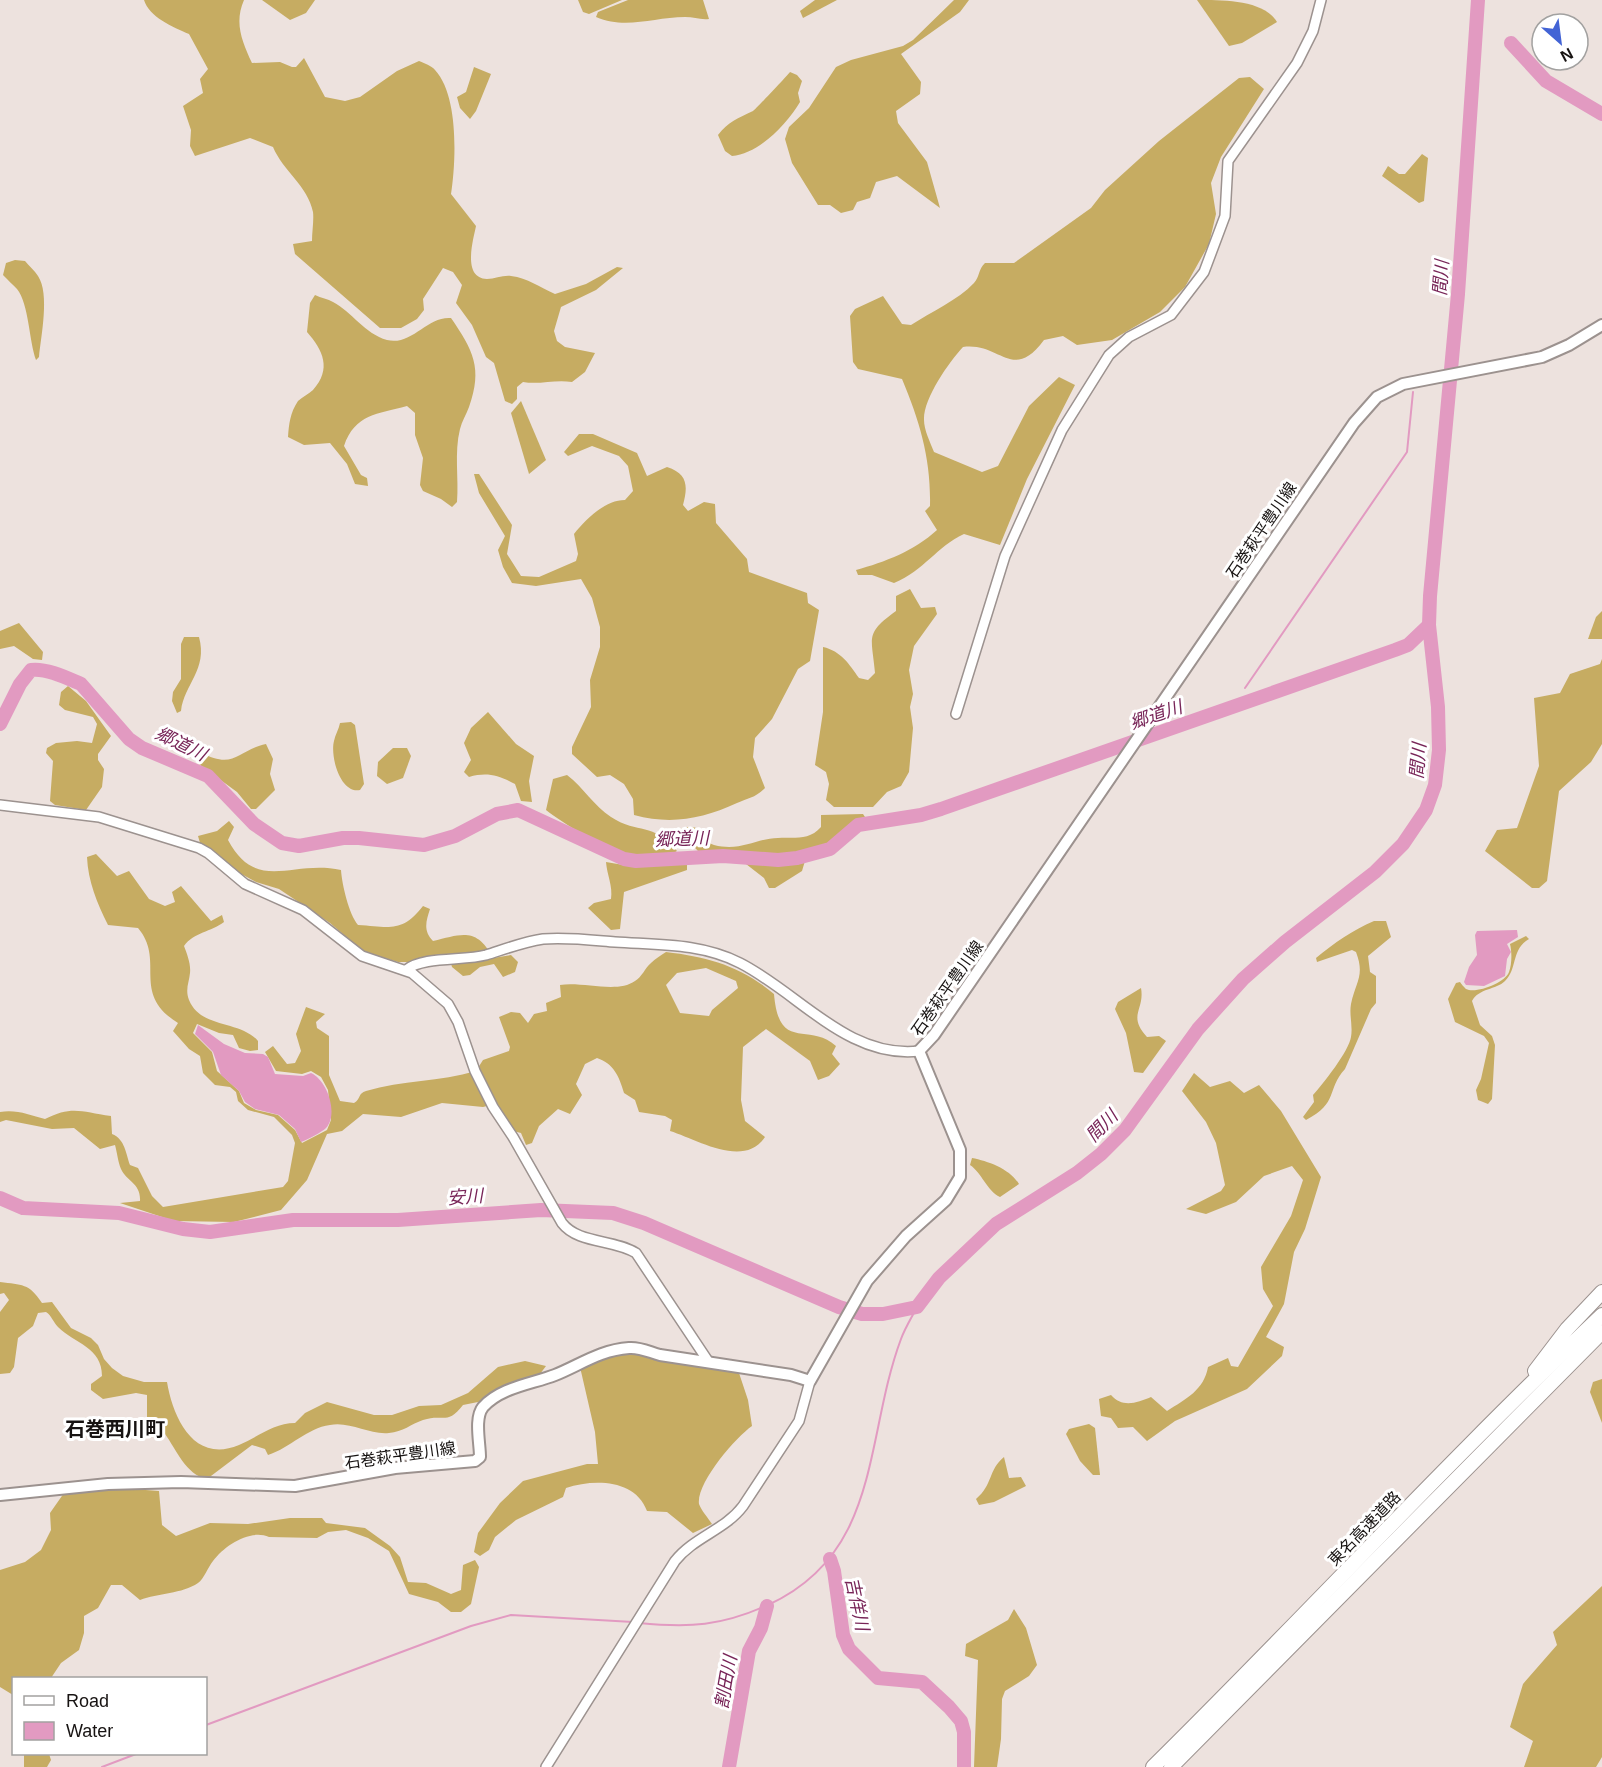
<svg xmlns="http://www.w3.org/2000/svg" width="1602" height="1767" font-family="Arial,'Noto Sans JP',sans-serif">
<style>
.forest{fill:#c6ac62;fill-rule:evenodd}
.water{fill:#e29ac1}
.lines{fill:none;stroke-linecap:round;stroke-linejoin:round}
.stream{stroke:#e29ac1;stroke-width:2}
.river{stroke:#e29ac1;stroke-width:14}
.tertiary-casing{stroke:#9c928f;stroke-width:12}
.secondary-casing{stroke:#9c928f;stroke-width:14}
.motorway-casing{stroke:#9c928f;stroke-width:16}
.tertiary{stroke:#fff;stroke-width:9}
.secondary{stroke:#fff;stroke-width:10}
.motorway{stroke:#fff;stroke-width:14}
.labels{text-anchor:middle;stroke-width:6;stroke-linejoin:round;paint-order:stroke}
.street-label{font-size:16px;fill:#171312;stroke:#fff}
.water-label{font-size:18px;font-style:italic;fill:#782558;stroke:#fff}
.quarter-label{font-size:20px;font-weight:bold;fill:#171312;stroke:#fff}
</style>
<rect width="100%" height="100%" fill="#ede2de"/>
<g class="forest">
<path d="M 144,0 L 244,0 C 234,23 242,41 252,63 L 280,62 L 292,67 L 296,67 L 304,58 L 325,97 L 345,101 L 360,97 L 397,71 L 419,61 C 424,63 432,66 435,70 C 459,96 456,162 451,194 L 476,226 C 473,241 462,278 487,279 C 495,279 503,275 511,276 C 528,278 539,287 555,294 L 586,284 L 617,267 L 623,268 L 596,290 L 561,307 L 554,331 L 557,341 L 565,347 L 595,353 L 585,372 L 572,382 C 555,379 540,385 523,382 L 517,387 L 517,399 L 512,404 L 505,401 L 494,363 L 486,357 L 472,325 L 456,303 L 462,285 L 453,272 L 443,268 L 423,299 L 424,310 L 417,319 L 401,328 L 380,328 L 295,254 L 293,244 L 312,241 C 312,232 314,220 313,212 C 308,186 283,171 273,147 L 250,138 L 195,156 L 190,146 L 191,130 L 183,106 L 203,93 L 200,79 L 208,69 L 189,34 C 173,27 149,17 144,0 Z"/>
<polygon points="262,0 315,0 306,13 290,20"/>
<polygon points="578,0 622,0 589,14 583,12"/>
<path d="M 628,0 L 703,0 L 709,19 C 700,20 694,17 685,17 C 654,17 626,30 596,17 L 598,12 Z"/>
<polygon points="815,0 837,0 803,18 800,11"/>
<polygon points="954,0 969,0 960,12 901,54 921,82 920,94 896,111 898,123 927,162 940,208 897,176 876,182 870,198 857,202 853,210 841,213 830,205 818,205 792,163 785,139 789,127 809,108 836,67 851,60 903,46 913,40"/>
<path d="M 1197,0 C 1224,0 1264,0 1277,22 L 1242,43 L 1229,46 Z"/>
<polygon points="474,67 491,74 476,111 470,119 460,108 457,97 466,92"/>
<path d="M 790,72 L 797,75 L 802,81 L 798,93 L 800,102 C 787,124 759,154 732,156 L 725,151 L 718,135 C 728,122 738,118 753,111 C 756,109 785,78 790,72 Z"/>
<path d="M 1250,77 L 1264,89 L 1221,157 L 1211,183 L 1216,214 L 1209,244 L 1185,287 L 1160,312 L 1112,340 L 1077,345 L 1063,336 L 1044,340 C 1012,383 1001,342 963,347 C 949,362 923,399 924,420 C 924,430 930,442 934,452 L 982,472 L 998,466 L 1029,406 L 1059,377 L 1075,385 L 1027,479 L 1000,545 L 964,534 C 936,547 925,570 894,583 L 872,575 L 858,575 L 856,570 C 885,562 914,551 937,530 L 925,511 L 930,506 C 931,459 920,422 902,379 L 858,369 L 853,362 L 850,316 L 855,309 L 883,296 L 902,324 L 911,325 C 931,312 958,300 974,283 C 980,276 978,270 985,263 L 1014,263 L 1091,208 L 1105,190 L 1159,141 L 1239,78 Z"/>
<polygon points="1422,154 1428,158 1424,201 1419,203 1382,176 1388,166 1399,174 1405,174"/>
<path d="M 15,260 L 25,261 C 29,266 35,271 38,276 C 50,294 41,336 39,357 L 36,360 C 29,341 29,304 17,289 C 13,285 8,280 3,275 L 6,263 Z"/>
<path d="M 315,295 C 321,298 328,299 333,302 C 352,312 365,334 387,340 C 412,346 427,316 451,318 C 473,350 483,368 469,407 C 466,415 462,421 460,429 C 454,453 459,478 457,502 L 452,507 L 441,499 L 423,491 L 420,485 L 423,458 L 415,435 L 415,413 L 407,406 C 377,414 355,414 344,446 L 361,475 L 367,478 L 368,486 L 355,484 L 347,464 L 330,443 L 304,445 L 288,437 C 289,424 290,413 298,401 C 302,397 309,394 313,390 C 332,369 323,350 307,332 L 310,303 Z"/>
<polygon points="521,401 546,460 529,474 511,413"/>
<path d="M 579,434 L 593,434 L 637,453 L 647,476 L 667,467 C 688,474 688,486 683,505 L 688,511 L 704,502 L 715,504 L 716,523 L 747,559 L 749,572 L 807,593 L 808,603 L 819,610 L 810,661 L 798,669 L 772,719 L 755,738 L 753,757 L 765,788 C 755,798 748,798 737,803 C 702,819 671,825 634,815 L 633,799 L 624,784 L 610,775 L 597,777 L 572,754 L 572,747 L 591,707 L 590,680 L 600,647 L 600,627 L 592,598 L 581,579 L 536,586 L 512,583 L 503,567 L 498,550 L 505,536 L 479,493 L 474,474 L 479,474 L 512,525 L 507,554 L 521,576 L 539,577 L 576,561 L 578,554 L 574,534 C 586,519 605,500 625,500 L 633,491 L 628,466 L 619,456 L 592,446 L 568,456 L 564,452 Z"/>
<path d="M 910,589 L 921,608 L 935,607 L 937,614 L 914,646 L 909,670 L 913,694 L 910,707 L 913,728 L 909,772 L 901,786 L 887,792 L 873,807 L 834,807 L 826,800 L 829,784 L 826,772 L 815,765 L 823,712 L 823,647 C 841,651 849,664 859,678 L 868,680 L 875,673 C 872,637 864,634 896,611 L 896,596 Z"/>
<polygon points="1602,611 1602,639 1588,639 1596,617"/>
<polygon points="19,623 43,652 42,660 33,659 14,646 0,649 0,631"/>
<path d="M 184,637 L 199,637 C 208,670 184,684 181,711 L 177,713 L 172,701 L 173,692 L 181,679 L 181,644 Z"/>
<polygon points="1602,659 1602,744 1591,762 1559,791 1547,881 1539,888 1532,888 1485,851 1497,830 1517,828 1539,766 1534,698 1560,693 1570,674 1600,664"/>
<polygon points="68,686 86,701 111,736 98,754 98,760 104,769 102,787 86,810 55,805 50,801 53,761 46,753 47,748 56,743 77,741 92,743 97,724 93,717 65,710 59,705 61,692"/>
<path d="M 488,712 L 516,744 L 534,756 L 529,781 L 532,802 L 521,801 L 515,784 C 498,775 487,772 469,777 L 464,772 L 471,760 L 464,743 L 471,728 Z"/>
<path d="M 351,722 L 355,725 L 364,784 L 360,790 C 340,794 330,756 334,741 C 335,735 339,729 340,723 Z"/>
<path d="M 266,744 L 273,759 L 270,774 L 275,790 L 256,809 L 251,809 L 237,792 L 196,762 L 200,752 C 235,771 237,750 266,744 Z"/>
<polygon points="393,748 407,748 411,756 403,778 387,784 377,776 378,762"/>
<path d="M 567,775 C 583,787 594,806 611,817 C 639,835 652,821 677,851 C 667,858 639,858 627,855 C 608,851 561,822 546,810 L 553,779 Z"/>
<path d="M 863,814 L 865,817 L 853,821 L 825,847 L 807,854 L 802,871 L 775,888 L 769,888 L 764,878 L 746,864 L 745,854 L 698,851 L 681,833 L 680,829 C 706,821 697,840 714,845 C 741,852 757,838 778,838 C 794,837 809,841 821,827 L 821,815 Z"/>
<path d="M 229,821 L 234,827 L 228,840 C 257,894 292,859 341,870 C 342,885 349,914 358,925 C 390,927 402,933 423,906 L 430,909 C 426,921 423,931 433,941 C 462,934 477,927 493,958 L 511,955 L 518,962 L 515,972 L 503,977 L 494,964 L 480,967 L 470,975 L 463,976 L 452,967 L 449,956 L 440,955 L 417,962 L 398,962 L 364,952 L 330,923 L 279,889 L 256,882 L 234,870 L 219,855 L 200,843 L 198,836 L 217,831 Z"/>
<path d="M 96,854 L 117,876 L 129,871 L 149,899 L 165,906 L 175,902 L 172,892 L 181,886 L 211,921 L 222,915 L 224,922 C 211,932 194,932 184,946 C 187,954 191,964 190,973 C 189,983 185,989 189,1000 C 201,1029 240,1020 258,1041 L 258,1050 L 250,1051 L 239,1048 L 233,1035 L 219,1033 L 197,1024 L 193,1033 L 212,1052 L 217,1071 L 239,1091 L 244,1103 L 256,1110 L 278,1115 L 295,1130 L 302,1143 L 327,1130 L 331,1120 L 328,1090 L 321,1077 L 311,1071 L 302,1074 L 276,1071 L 265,1052 L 273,1046 L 287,1064 L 295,1063 L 301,1051 L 296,1034 L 306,1007 L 325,1014 L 316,1022 L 317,1028 L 329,1036 L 329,1075 L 340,1101 L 354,1103 C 361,1099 358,1093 366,1091 C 402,1080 440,1082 476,1071 L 483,1060 L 509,1051 L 510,1047 L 499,1017 L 511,1012 L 520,1013 L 528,1023 L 534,1014 L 547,1011 L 546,1003 L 561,997 L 560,985 C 582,981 617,994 635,981 C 642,977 645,968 651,963 C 655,959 661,955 666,952 C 708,957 741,966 774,994 C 779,1053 808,1021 836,1046 L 832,1054 L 840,1064 L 829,1076 L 818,1080 L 810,1061 L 766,1029 L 743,1047 L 741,1100 L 745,1121 L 765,1137 C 744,1169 696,1139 670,1131 L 672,1120 L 665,1116 L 639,1112 L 635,1100 L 624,1093 C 619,1076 614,1064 597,1058 L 585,1064 L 576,1084 L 582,1095 L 570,1114 L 558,1109 L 539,1126 L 532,1143 L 526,1145 L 521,1133 L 513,1131 L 495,1104 L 483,1107 L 442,1103 L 401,1117 L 363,1114 L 342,1131 L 327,1134 L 307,1180 L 281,1210 L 234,1222 L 174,1221 L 120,1203 L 140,1201 C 141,1183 127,1182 121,1169 C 118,1162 117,1152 115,1145 L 100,1149 L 74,1128 L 52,1129 L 6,1120 L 0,1122 L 0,1112 C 16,1109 30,1115 45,1119 C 72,1105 82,1112 111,1116 L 112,1134 C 125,1139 126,1154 130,1165 L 138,1168 L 152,1196 L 163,1207 L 283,1187 L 288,1181 L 295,1143 L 292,1135 L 274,1117 L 248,1110 L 238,1101 L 236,1092 L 230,1087 L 215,1085 L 203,1073 L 200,1056 L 189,1049 L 173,1031 L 178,1023 C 130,993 166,961 138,928 L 108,925 C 97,903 88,881 87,857 ZM 706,968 L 736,981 L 738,988 L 712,1010 L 709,1016 L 680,1013 L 666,985 L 677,973 Z"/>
<path d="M 606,862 L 635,867 L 687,864 L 687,870 L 624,892 L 620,929 L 611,930 L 588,908 L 594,903 L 611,899 C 613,886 607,875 606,862 Z"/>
<path d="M 1374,921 L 1386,921 L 1391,937 L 1368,956 L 1370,972 L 1376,976 L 1376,1003 L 1371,1009 L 1345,1069 C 1326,1090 1339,1103 1306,1120 L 1303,1117 L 1314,1102 L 1313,1095 C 1323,1084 1349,1051 1351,1037 C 1353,1026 1349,1015 1351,1004 C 1356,981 1365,976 1356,952 L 1352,950 L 1317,962 L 1316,958 C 1334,943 1353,930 1374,921 Z"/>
<path d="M 1526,936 L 1529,939 C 1511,949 1518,968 1505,981 C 1496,990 1479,988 1472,1001 L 1480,1025 L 1492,1036 L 1495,1045 L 1492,1099 L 1488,1104 L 1478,1100 L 1476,1090 L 1481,1079 L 1489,1043 L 1484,1036 L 1455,1022 L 1448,999 L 1456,983 L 1460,982 C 1461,984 1465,988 1466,989 C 1476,994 1505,983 1509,972 C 1512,964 1512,952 1510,944 Z"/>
<path d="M 1141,988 C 1145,1010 1127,1015 1147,1037 L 1159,1036 L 1166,1041 L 1143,1073 L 1134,1072 L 1126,1033 L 1115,1009 L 1118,1002 Z"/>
<path d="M 1194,1073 L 1210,1087 L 1230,1081 L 1244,1093 L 1259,1085 L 1281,1111 L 1321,1177 L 1305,1229 L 1294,1252 L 1284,1304 L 1266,1337 L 1284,1347 L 1282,1356 L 1247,1389 L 1175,1421 L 1147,1441 L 1133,1427 L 1118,1428 L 1111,1418 L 1101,1416 L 1099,1399 L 1111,1395 C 1122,1408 1137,1403 1151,1397 L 1167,1411 C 1186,1399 1204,1390 1208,1367 L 1228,1358 L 1231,1366 L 1238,1367 L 1273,1306 L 1263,1289 L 1261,1267 L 1291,1216 L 1303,1180 L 1292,1166 L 1264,1176 L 1236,1202 L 1206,1214 L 1186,1209 L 1221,1191 L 1225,1185 L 1216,1143 L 1206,1122 L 1182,1091 Z"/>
<path d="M 972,1158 C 988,1161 1010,1169 1019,1184 L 1000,1197 C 987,1191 982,1173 970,1165 Z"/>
<path d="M 0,1282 C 22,1285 29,1283 42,1303 L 52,1302 L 71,1328 L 91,1338 L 98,1345 L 104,1359 L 112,1368 L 123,1376 L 144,1382 L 167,1382 C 173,1418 194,1464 239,1445 C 258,1437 274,1423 295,1423 L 305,1413 L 327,1402 L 374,1415 L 392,1415 L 419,1406 L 441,1405 L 468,1393 L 498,1367 L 525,1361 L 546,1366 L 540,1374 L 502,1387 L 483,1401 L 463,1405 C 447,1426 443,1413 423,1420 C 411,1424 403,1432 389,1433 C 369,1435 350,1421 330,1425 C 307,1428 290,1448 268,1455 L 265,1449 L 252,1445 L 207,1479 C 186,1475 176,1449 165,1434 C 161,1428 152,1424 147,1419 L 147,1395 L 136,1393 L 103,1399 L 91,1390 L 91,1384 L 102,1376 C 102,1347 75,1344 58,1327 C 53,1322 52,1316 46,1312 L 38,1313 L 33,1326 L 18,1338 L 14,1367 L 10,1373 L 0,1374 L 0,1312 L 9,1300 L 4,1293 L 0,1294 Z"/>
<path d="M 629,1351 L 739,1373 L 748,1400 L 752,1426 C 736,1437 696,1483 699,1504 C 701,1510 708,1518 712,1524 L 693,1533 L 667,1512 L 647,1511 C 635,1479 594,1479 566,1488 L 563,1497 L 516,1520 L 495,1537 L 489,1550 L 480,1556 L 474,1552 L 478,1533 L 500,1503 L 523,1481 L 587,1464 L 598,1464 L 595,1432 L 580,1367 L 595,1357 Z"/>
<polygon points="1602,1379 1602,1423 1590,1392 1593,1382"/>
<polygon points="1089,1424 1095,1428 1100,1475 1093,1475 1080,1461 1066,1434 1069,1429"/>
<path d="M 1004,1457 L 1009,1478 L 1021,1477 L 1026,1486 L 994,1502 L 979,1505 L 976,1499 C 993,1485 988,1470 1004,1457 Z"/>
<path d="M 119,1488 L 159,1491 L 162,1525 L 176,1536 L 210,1523 L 248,1524 L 290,1518 L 322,1518 L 326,1523 L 365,1528 L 390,1546 L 400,1557 L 408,1582 L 426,1583 L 451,1594 L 461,1590 L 463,1565 L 475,1560 L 479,1567 L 471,1604 L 461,1612 L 451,1612 L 438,1602 L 409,1594 L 389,1551 L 368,1538 L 346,1530 L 328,1532 L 317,1538 L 269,1537 C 250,1529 225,1545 213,1561 C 208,1567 204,1579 198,1583 C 182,1594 158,1593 140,1600 L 122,1585 L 111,1585 L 98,1608 L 84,1616 L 84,1633 L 79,1650 L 61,1663 L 51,1678 L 14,1678 L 13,1695 L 0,1687 L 0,1570 L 25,1562 L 41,1550 L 51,1530 L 50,1513 L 64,1493 Z"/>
<polygon points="1602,1586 1602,1757 1596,1767 1524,1767 1533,1741 1510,1727 1523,1684 1557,1645 1553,1632"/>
<polygon points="1014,1609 1026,1628 1037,1665 1029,1676 1005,1691 1002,1699 1001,1739 997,1767 974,1767 978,1660 965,1656 966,1644 1008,1620"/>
<polygon points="24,1754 49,1754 51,1760 47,1767 24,1767"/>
</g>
<g class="water">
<polygon points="1517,930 1518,937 1507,944 1511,952 1507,959 1505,976 1484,986 1466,985 1464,982 1469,967 1477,955 1475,935 1477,931"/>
<path d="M 198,1025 L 224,1044 L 245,1053 L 263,1054 L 268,1057 L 275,1074 L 303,1076 L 311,1073 C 327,1080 339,1114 326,1128 C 322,1132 307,1140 301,1142 L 295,1129 L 279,1115 L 255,1109 L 245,1102 L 239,1091 L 221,1075 L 213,1052 L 195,1034 Z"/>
</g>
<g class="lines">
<g class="stream">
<polyline points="1245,688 1407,452 1413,392"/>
<path d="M 639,1623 C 690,1628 721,1626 768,1605 C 882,1553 864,1438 901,1339 C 905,1328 912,1317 917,1307"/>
<polyline points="206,1725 471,1626 511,1615 633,1622"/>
<polyline points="102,1767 136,1754"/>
</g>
<g class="river">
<polyline points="1511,43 1546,81 1602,114"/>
<path d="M 0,724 L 20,684 L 31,670 C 47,668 67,678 81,684 L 129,739 L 142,748 L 208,776 L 254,824 L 282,843 L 299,846 L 343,838 L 359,838 L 424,845 L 455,836 L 497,814 L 518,810 L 624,859 L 636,861 L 723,856 L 778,860 L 797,858 L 830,849 L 858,825 L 921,815 L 941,809 L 1395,650 L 1408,645 L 1429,625"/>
<polyline points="0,1198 23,1208 119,1213 183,1229 210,1232 293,1220 398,1220 541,1210 613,1213 644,1223 839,1307 862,1314 883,1314 917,1307 939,1278 996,1224 1077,1173 1101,1154 1125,1130 1198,1029 1243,979 1285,942 1375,872 1403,844 1426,810 1435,785 1439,750 1438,707 1429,625 1430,596 1458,294 1478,0"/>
<polyline points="830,1559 834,1571 843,1635 849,1649 878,1678 922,1682 949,1707 961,1721 964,1732 964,1767"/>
<polyline points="729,1767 749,1651 761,1628 767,1606"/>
</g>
<defs>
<g id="tertiary">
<polyline points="956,714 1005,556 1062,430 1109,355 1129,337 1171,315 1204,272 1225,216 1228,161 1297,63 1313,31 1321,0"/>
<path d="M 0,805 L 99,817 L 199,848 L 208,853 L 245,884 L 303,910 L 362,956 L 412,973 L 448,1004 L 458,1022 L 475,1071 L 493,1107 L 513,1137 L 562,1223 C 578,1244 614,1239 636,1253 L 708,1361"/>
<path d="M 406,970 C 423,956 464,961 486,955 C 505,949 523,942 543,939 C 567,937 591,940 615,942 C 658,945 701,943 740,963 C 799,993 848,1059 919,1051"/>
<path d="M 546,1767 L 675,1561 C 694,1537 725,1530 743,1506 L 799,1421 L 810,1381"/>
</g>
<path id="secondary" d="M 0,1495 L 108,1484 L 181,1482 L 295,1486 L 395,1468 L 475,1461 L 480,1457 C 480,1443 474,1418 483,1407 C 501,1387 532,1384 555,1375 C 580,1365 600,1350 629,1348 C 640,1347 649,1352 660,1355 L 791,1375 L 810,1381 L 867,1281 L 906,1236 L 946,1200 L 960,1177 L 960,1150 L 919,1051 L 934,1035 L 1354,423 L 1377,397 L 1403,384 L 1542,357 L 1569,345 L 1602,325"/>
<g id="motorway">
<polyline points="1535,1371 1567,1329 1602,1292"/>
<path d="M 1153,1767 C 1304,1618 1448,1461 1602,1315"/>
<polyline points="1171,1767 1602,1332"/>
</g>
</defs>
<use href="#tertiary" class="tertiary-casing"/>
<use href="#secondary" class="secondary-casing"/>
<use href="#motorway" class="motorway-casing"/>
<use href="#tertiary" class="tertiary"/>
<use href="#secondary" class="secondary"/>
<use href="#motorway" class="motorway"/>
</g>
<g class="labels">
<g class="street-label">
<text transform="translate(1261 530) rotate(-56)" y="6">石巻萩平豊川線</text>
<text transform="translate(947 988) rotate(-55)" y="6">石巻萩平豊川線</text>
<text transform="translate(400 1455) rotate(-8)" y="6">石巻萩平豊川線</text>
<text transform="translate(1364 1528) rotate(-46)" y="6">東名高速道路</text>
</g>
<g class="water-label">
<text transform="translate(1441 278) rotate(-86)" y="6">間川</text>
<text transform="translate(1156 715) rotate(-19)" y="6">郷道川</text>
<text transform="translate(181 744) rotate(26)" y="6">郷道川</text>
<text transform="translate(1418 761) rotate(-85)" y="6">間川</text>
<text transform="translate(682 839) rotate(-2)" y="6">郷道川</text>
<text transform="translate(1102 1126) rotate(-46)" y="6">間川</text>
<text transform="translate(465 1197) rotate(-4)" y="6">安川</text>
<text transform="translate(857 1604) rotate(78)" y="6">吉佯川</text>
<text transform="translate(726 1682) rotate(-80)" y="6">割田川</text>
</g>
<g class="quarter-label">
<text x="115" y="1436">石巻西川町</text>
</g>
</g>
<rect x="12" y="1677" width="195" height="78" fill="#ffffff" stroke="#a2a1a0" stroke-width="1.5"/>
<rect x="24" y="1696" width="30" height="9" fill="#ffffff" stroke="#a2a1a0" stroke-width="1.5"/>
<text x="66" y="1707" font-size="18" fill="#171312">Road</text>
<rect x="24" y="1722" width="30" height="18" fill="#e29ac1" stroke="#a2a1a0" stroke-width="1.5"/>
<text x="66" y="1737" font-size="18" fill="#171312">Water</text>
<g transform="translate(1560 42) rotate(152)"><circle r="28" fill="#ffffff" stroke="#a2a1a0" stroke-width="1.5"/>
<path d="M0-4.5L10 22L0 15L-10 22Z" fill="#4263d5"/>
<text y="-9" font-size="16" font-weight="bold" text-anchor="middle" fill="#171312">N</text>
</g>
</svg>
